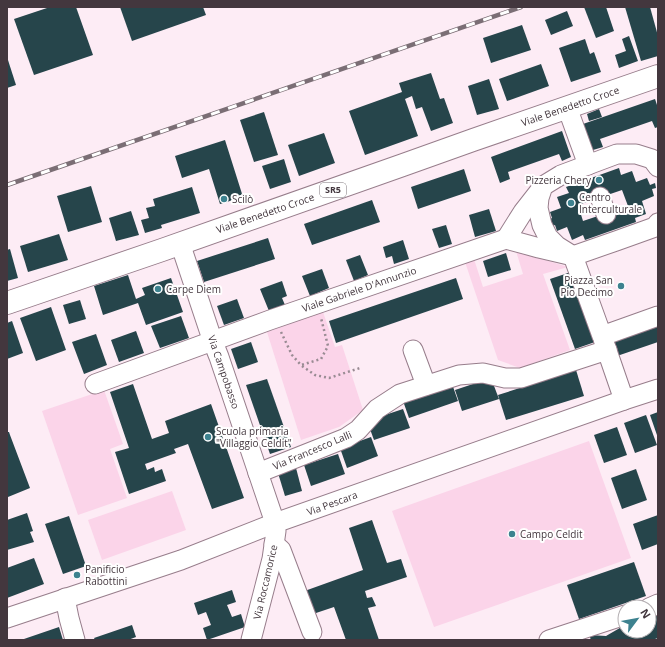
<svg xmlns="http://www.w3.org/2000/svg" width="665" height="647" font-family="'Open Sans',sans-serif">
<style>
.green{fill:#fbd4e9}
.building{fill:#26454b;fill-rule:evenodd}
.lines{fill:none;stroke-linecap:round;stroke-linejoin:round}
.minor-casing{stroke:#977d8b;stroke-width:21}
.major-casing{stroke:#977d8b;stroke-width:24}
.path{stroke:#998b93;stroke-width:2.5;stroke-dasharray:2 3;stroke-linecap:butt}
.minor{stroke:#fff;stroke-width:19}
.major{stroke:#fff;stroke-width:22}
.rail-casing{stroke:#7b6e75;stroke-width:4.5}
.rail{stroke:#fff;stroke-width:3;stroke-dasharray:9;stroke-linecap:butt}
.poi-dot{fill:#3d828f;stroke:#fff;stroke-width:1.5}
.labels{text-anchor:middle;stroke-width:4;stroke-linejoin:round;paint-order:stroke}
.shield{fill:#fff;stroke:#7b7378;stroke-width:1}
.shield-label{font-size:9px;font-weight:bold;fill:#43373e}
.street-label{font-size:10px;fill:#43373e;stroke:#fff}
.poi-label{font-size:10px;fill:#43373e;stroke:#fff;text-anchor:start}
</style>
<rect width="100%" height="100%" fill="#fdecf5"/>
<g class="green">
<polygon points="516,251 568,267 543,274 570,350 520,368 498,360 465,262 474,259 483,287 523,274"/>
<polygon points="323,312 335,347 342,345 363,410 339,427 301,440 267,332"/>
<polygon points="104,390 123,444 110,449 127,498 78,515 42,411"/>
<polygon points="589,441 631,558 434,627 392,511"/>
<polygon points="172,491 186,530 102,560 88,520"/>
</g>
<g class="building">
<polygon points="50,7 76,7 93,55 34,75 14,19"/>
<polygon points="120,7 203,7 206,15 132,41"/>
<polygon points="584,7 606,7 614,31 596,38"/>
<polygon points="625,7 650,7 658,36 658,56 641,61"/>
<polygon points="567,11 573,26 551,35 545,20"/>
<polygon points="522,25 531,50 491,63 483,38"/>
<polygon points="629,36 638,61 619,68 615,55 626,51 622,39"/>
<polygon points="585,39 590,54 594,52 601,72 571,82 559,48"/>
<polygon points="7,57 16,85 7,88"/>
<polygon points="541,64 549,86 507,101 499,79"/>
<polygon points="431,73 440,99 444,98 453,123 431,131 422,107 416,109 412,96 405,99 418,136 365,155 349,111 402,92 399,83"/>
<polygon points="489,79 499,109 477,115 468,86"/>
<polygon points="655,99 658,108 658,127 655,128 652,121 600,139 603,147 593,150 583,124"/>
<polygon points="599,109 602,117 589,121 587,114"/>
<polygon points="264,112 278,155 254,162 240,120"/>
<polygon points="562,131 571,157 562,161 559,154 508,172 510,179 500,183 491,157"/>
<polygon points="324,133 335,163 299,176 288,145"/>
<polygon points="225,140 243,197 220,204 209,169 182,178 175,156"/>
<polygon points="284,159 291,182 270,189 262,166"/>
<path d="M 619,168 L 621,175 L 632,171 L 636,182 L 647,178 L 650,185 L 655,183 L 656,188 L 652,189 L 654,196 L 642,201 L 646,214 L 635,218 L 636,222 L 585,240 L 583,235 L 572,240 L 567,227 L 557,231 L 555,225 L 550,227 L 548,220 L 552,218 L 550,212 L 561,208 L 557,197 L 569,193 L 566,187 ZM 622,190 L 628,206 L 583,221 L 578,205 Z"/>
<polygon points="464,169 471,191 418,209 411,187"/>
<polygon points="91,186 102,222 68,232 57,196"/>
<polygon points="192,187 200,213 161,225 162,228 145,233 141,220 149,218 146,208 155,206 153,199"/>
<polygon points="372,200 380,222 312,245 304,224"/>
<polygon points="489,209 496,231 475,237 469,215"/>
<polygon points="131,211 139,235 116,241 109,218"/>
<polygon points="446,225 452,244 439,248 432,229"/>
<polygon points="59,234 68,260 28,272 20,246"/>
<polygon points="268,238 275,259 204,282 197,261"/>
<polygon points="403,240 409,259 394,264 392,256 386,258 383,247"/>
<polygon points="10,249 18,278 7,281 7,250"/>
<polygon points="506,253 511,270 488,277 483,261"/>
<polygon points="360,255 368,275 354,281 346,260"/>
<polygon points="322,269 329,288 310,296 302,276"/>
<polygon points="571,272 595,342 575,349 550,279"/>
<polygon points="128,275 136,299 145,295 142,288 171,278 183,312 146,325 138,303 103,315 94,286"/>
<polygon points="456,278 463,299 336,343 329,321"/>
<polygon points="282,281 287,296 282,298 285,305 269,311 260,289"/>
<polygon points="237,299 244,318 224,325 217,306"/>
<polygon points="80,300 86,319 69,324 63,305"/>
<polygon points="51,307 66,350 36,361 20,318"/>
<polygon points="181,316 189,338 160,348 151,326"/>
<polygon points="12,321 23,353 7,359 7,323"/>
<polygon points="658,322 658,342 617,356 611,338"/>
<polygon points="136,331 144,353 119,362 111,340"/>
<polygon points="96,334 107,365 84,374 72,342"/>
<polygon points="251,342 258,362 238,369 231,349"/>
<polygon points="576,370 584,396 506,420 498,395"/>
<polygon points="491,378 499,399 462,411 455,390"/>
<polygon points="267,379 291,447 270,454 246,385"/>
<polygon points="451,381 458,401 409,418 402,398"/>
<polygon points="133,384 152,439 169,433 165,421 211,404 244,498 212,509 188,444 174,449 176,453 145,464 147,470 154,467 155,472 162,469 166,481 129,494 115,452 129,448 110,392"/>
<polygon points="403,409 410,428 374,440 367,421"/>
<polygon points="658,412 658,438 650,415"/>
<polygon points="646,415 657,445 635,453 624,423"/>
<polygon points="617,427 627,455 604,463 594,435"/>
<polygon points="7,432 9,432 10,435 30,488 8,497"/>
<polygon points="371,437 378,456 347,468 340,448"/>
<polygon points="338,454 345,474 311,486 304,465"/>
<polygon points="296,468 302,491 285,496 278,473"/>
<polygon points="636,469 647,500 622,509 611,478"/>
<polygon points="27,513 33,531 30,532 34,542 7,550 7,520"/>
<polygon points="658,515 658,544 642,550 633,524"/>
<polygon points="69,516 86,566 63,574 45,524"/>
<polygon points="372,520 387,563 401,559 407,577 365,591 367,598 372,597 376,606 368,608 379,640 346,640 334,607 307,616 299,593 363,570 349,528"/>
<polygon points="34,558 44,584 7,598 7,568"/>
<polygon points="634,562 646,596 579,619 567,585"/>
<polygon points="232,590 236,602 227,605 232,617 241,614 245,627 207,640 203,628 211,625 206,612 198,615 194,603"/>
<polygon points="658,613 658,638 652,640 591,640 589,635 606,636 625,625 625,631 649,631 649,619"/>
<polygon points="132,625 136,637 128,640 95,640 94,638"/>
<polygon points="59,627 63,640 21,640"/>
</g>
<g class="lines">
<defs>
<g id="minor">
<polyline points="567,107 588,165"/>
<polyline points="658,167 652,159 636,154 617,154 561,175 543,186 539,198 538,208 542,225 548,237 557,246 573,256 602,336 658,316"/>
<polyline points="600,197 606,214"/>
<polyline points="506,239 523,212 541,189"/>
<polyline points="180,243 213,342 219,357 275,523 276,531 272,559 251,640"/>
<polyline points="573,256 616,241 655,227 658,223"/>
<polyline points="603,339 624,400"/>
<polyline points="413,350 426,385"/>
<polyline points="95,384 270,320 506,239 539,248 573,256"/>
<polyline points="258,473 346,438 358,430 377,409 400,394 459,375 483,373 505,378 521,378 607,350"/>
<polyline points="274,544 281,550 312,632"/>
<polyline points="65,598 69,618 75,640"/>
<polyline points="649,608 658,604"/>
<polyline points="7,618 181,560 275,523 624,400 658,389"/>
<polyline points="549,640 625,615"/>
</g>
<polyline id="major" points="7,303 162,250 403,165 473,140 658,76"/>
</defs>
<use href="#minor" class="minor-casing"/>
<use href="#major" class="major-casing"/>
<g class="path">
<polyline points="281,332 292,355 301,365 321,359 328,346 321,318"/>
<polyline points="302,366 315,375 329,378 360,368"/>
</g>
<use href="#minor" class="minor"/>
<use href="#major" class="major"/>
<defs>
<polyline id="rail" points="7,185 521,7"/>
</defs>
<use href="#rail" class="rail-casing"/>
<use href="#rail" class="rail"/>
</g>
<g class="poi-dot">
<circle cx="599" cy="180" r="4"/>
<circle cx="224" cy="199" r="4"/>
<circle cx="571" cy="203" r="4"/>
<circle cx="621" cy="286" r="4"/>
<circle cx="158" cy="289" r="4"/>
<circle cx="208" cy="437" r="4"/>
<circle cx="512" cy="534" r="4"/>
<circle cx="77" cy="575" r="4"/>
</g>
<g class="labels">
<rect class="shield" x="320" y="183" width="26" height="14" rx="3"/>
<g class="shield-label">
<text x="333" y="193">SR5</text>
</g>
<g class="street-label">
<text transform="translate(570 106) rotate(-19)" y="4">Viale Benedetto Croce</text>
<text transform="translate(265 213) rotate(-19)" y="4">Viale Benedetto Croce</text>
<text transform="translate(359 289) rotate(-19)" y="4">Viale Gabriele D'Annunzio</text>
<text transform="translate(224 372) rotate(71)" y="4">Via Campobasso</text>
<text transform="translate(312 450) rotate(-23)" y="4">Via Francesco Lalli</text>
<text transform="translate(332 503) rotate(-20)" y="4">Via Pescara</text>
<text transform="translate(265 582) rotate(-77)" y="4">Via Roccamorice</text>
</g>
<g class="poi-label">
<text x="591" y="184" text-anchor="end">Pizzeria Chery</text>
<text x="579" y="201">Centro<tspan x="579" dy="12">Interculturale</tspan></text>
<text x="232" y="203">Scilò</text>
<text x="613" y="284" text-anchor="end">Piazza San<tspan x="613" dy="12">Pio Decimo</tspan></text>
<text x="166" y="293">Carpe Diem</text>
<text x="216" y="435">Scuola primaria<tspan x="216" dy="12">"Villaggio Celdit"</tspan></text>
<text x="520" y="538">Campo Celdit</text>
<text x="85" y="573">Panificio<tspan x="85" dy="12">Rabottini</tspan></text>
</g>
</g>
<rect width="665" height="647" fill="none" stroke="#43373e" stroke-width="16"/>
<g transform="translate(637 619) rotate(58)"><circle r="19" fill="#ffffff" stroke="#b4afb2"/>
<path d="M0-3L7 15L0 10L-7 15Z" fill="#3d828f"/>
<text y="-6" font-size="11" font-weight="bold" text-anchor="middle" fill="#43373e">N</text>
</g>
</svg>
